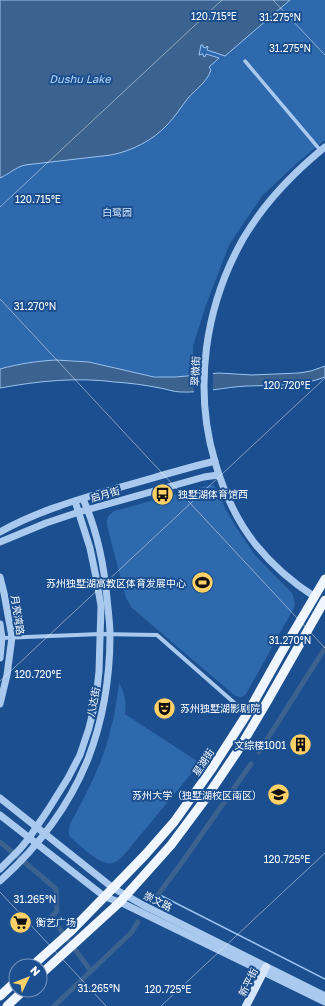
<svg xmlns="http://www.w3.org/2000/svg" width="325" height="1006" font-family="'Golos Text','Noto Sans SC',sans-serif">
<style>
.green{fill:#2e69ad}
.water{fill:#3c6290;stroke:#9cc4f0}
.pier{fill:#1b4f8f}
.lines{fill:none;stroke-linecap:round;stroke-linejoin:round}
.stream{stroke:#9cc4f0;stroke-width:1.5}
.canal{stroke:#3c6290;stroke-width:5}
.pedestrian{stroke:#a9c9ee;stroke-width:3.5}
.minor{stroke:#a9c9ee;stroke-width:4}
.tertiary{stroke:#a9c9ee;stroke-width:7}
.secondary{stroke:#d6e6fa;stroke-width:8}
.primary{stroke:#f0f6ff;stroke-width:9}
.ticks{fill:none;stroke:#fff;stroke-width:1;stroke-opacity:0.45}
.labels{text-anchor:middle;stroke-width:4;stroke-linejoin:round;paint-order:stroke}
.park-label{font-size:10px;fill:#cfe3fa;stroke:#1b4f8f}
.street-label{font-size:10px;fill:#fff;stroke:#1b4f8f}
.poi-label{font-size:10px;fill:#fff;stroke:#1b4f8f;text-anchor:start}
.water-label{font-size:11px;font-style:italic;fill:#b5d3f5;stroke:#1b4f8f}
.ticks-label{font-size:10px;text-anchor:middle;fill:#fff;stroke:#1b4f8f;stroke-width:4;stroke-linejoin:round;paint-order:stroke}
</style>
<rect width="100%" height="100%" fill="#1b4f8f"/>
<g class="green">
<path d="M 210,0 L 325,0 L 325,140 L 298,162 L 262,196 L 229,245 L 205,308 L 193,346 L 193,375 C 180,377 166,378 153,376 C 132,373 112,366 91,362 C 61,358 28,361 0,369 L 0,147 Z"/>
<path d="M 210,485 L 213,485 L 216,488 L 226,510 L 236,527 L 254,554 L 271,572 L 292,593 L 294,599 L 295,606 L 246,694 C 242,698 240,698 234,695 L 132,608 L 126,598 L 107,526 C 106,518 108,516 114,511 Z"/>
<path d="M 119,683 C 126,696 126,700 125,714 L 200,763 L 123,856 C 120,859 117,862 112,863 C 100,866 80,845 71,838 C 67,833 69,830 70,824 C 87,793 103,763 111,728 C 115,714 117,698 119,683 Z"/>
</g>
<g class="water">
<path d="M 0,0 L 290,0 L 225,56 L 207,50 L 208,47 L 207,46 L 206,48 L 203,47 L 203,45 L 201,45 L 199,55 L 200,55 L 201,54 L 203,54 L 203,56 L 205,57 L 206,54 L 219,58 L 209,67 L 211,70 C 207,82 196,89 188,98 C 181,107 175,117 167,125 C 153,140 132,151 111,155 L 25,165 C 16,167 9,174 0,178 Z"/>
<path d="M 56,360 L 89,362 L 154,377 L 176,377 L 219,373 L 252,375 L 299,373 L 311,371 L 325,366 L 325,377 C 300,387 273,385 247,386 C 225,387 203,393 181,392 C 173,392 167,389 160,388 C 145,385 130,383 115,382 C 77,377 38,381 0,388 L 0,369 C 18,364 37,361 56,360 Z"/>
</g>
<polygon class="pier" points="213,371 213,391 194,394 194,373"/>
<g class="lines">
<polyline class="stream" points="158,894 325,979"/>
<g class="canal">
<polyline points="259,752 325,648"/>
<polyline points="0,842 35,871 56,889 57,911 51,917 91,971"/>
<polyline points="154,900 183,861 251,764"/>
<polyline points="54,1006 131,933 138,922"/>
</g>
<polyline class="pedestrian" points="245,61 321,151"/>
<polyline class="minor" points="2,638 100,634 157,635 247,714"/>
<g class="tertiary">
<path d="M 0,532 C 37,511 77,500 117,488 C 150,479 182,469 215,461"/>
<polyline points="0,542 46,523 79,512 204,477 218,475"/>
<polyline points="0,577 4,593 12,637 7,675 0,704"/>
<path d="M 315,597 C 293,583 273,566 256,545 C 236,520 224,493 215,462 C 193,388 205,306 243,239 C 264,203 293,173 325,147"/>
<polyline points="0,624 2,638 0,658"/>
<polyline points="0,798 113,888 143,905 325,996"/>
<polyline points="0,815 105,897 120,902 325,1002"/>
<polyline points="0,869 20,849 29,838 48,810 68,778 80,755 89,728 96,699 99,671 101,606 96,577 90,548 75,501"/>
<path d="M 0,881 C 37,848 69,806 88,759 C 103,720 110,677 110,635 C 110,623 108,610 107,598 C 104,565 97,530 83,499"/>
</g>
<polyline class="secondary" points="246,1006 266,967"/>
<g class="primary">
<polyline points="32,966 70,932 113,888 145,855 174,822 211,770 247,714 280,655 325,579"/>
<polyline points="40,975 120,902 171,845 206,798 239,749 268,700 325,600"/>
<polyline points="0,996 16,981"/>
<polyline points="7,1006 24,990"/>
</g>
</g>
<path class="ticks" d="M 273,0 L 325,55M 0,207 L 222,0M 0,299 L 325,648M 0,681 L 325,378M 0,892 L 106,1006M 161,1006 L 325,853"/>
<defs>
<symbol id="bus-disc" viewBox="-11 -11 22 22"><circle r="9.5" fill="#ffd166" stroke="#1b4f8f"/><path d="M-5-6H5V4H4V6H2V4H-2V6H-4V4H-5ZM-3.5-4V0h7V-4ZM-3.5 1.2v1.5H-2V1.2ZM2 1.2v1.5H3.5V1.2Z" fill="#111"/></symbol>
<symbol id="stadium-disc" viewBox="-11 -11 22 22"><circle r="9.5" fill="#ffd166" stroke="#1b4f8f"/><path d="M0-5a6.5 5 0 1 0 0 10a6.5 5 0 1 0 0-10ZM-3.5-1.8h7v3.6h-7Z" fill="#111"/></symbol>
<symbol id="theatre-disc" viewBox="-11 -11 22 22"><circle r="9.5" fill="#ffd166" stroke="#1b4f8f"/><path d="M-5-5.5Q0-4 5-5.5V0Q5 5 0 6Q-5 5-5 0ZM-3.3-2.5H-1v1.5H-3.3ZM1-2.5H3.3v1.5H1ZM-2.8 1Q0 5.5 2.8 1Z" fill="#111"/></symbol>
<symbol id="building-disc" viewBox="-11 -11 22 22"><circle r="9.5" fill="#ffd166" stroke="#1b4f8f"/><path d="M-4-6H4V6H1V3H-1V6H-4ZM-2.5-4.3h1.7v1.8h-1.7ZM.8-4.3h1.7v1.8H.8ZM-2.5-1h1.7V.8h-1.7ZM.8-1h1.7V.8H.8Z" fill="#111"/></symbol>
<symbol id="university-disc" viewBox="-11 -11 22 22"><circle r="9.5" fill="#ffd166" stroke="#1b4f8f"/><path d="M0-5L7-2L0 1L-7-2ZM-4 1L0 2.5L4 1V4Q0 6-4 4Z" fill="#111"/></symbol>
<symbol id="supermarket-disc" viewBox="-11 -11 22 22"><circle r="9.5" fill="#ffd166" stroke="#1b4f8f"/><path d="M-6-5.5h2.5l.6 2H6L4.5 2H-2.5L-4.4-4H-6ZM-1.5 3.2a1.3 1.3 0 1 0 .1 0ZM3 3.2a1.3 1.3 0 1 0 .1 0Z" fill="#111"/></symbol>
</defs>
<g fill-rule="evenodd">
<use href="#bus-disc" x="150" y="482" width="25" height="25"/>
<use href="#stadium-disc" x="190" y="570" width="25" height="25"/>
<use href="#theatre-disc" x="152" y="696" width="25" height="25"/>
<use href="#building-disc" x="288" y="732" width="25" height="25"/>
<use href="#university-disc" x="266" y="782" width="25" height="25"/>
<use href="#supermarket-disc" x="8" y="910" width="25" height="25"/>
</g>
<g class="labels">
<g class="park-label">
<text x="117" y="216">白鹭园</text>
</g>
<g class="street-label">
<text transform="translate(195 371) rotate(-87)" y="4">翠微街</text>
<text transform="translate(105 494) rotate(-16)" y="4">启月街</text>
<text transform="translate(18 615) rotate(81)" y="4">月亮湾路</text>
<text transform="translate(93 702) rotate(-79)" y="4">八达街</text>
<text transform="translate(203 762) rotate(-56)" y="4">星湖街</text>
<text transform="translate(158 901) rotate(27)" y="4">崇文路</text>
<text transform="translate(248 982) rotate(-63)" y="4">新平街</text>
</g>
<g class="poi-label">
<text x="178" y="498">独墅湖体育馆西</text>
<text x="186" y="587" text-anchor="end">苏州独墅湖高教区体育发展中心</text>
<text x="180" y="712">苏州独墅湖影剧院</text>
<text x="286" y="749" text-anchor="end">文综楼1001</text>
<text x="262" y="799" text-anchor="end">苏州大学（独墅湖校区南区）</text>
<text x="36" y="926">衡艺广场</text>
</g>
<g class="water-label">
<text x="80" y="83">Dushu Lake</text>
</g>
</g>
<g class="ticks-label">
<text x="214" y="20">120.715°E</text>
<text x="280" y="21">31.275°N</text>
<text x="290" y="52">31.275°N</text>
<text x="38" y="203">120.715°E</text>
<text x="35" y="310">31.270°N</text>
<text x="287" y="389">120.720°E</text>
<text x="290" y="644">31.270°N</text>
<text x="38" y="678">120.720°E</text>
<text x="287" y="863">120.725°E</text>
<text x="35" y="903">31.265°N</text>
<text x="99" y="992">31.265°N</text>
<text x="168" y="993">120.725°E</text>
</g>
<g transform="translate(28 978) rotate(47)"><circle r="19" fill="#1b4f8f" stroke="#7695bc"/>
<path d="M0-3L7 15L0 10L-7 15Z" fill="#ffd166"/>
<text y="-6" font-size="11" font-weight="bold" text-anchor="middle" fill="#ffffff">N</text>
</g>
</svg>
